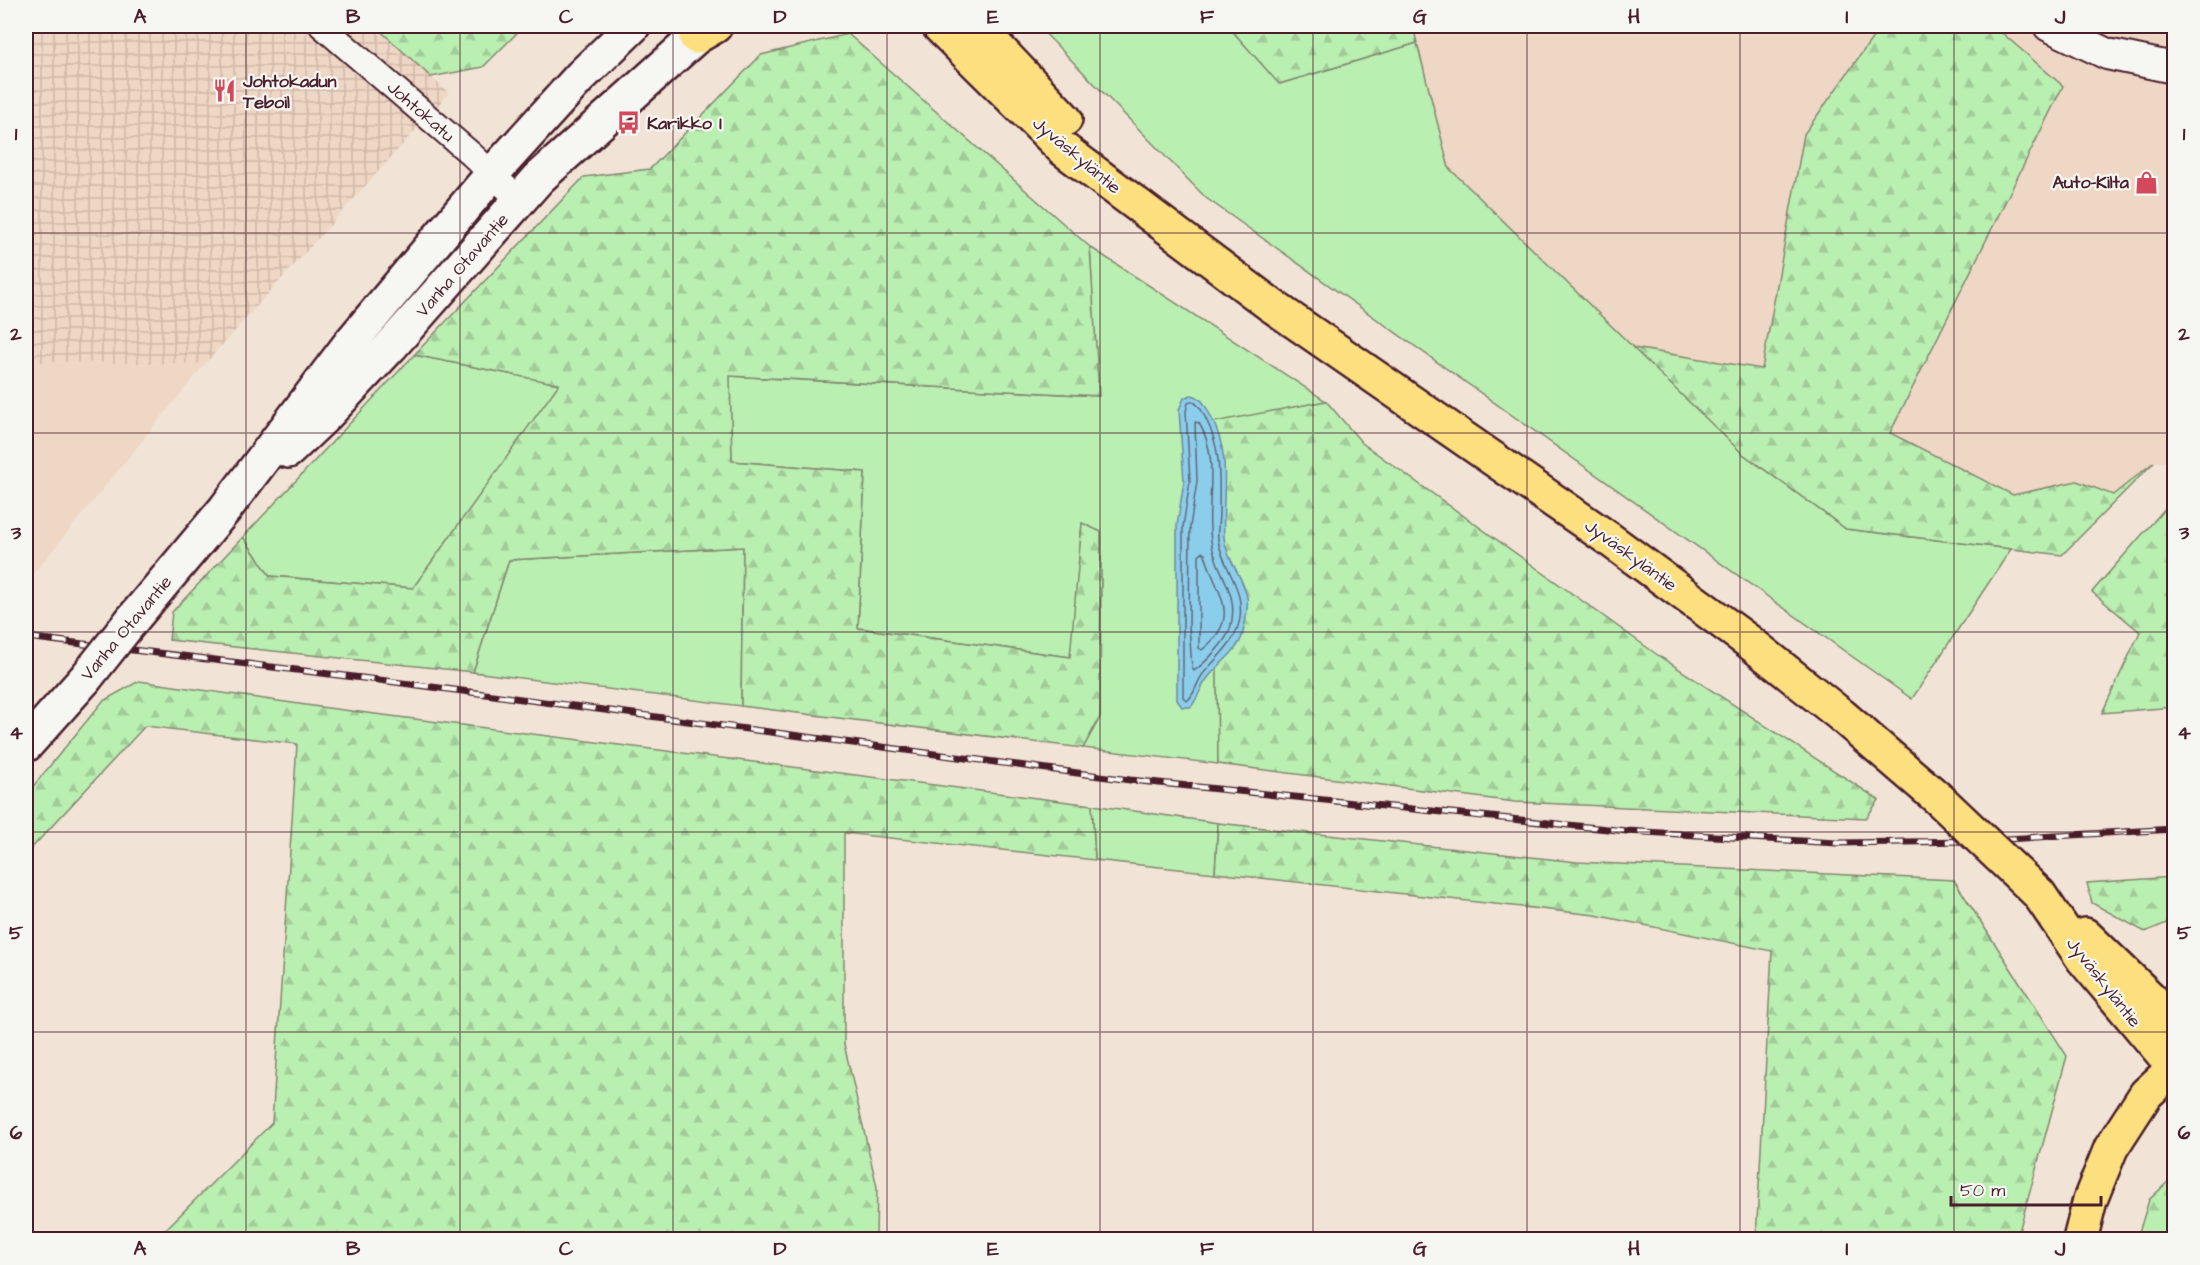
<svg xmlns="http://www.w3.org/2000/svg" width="2200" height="1265" font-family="'Architects Daughter',sans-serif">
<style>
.built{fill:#eed7c4}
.industrial{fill:url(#industrial-grid)}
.green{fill:#b9efb1;stroke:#82876e;stroke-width:1.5}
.forest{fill:url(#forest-firs);stroke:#82876e;stroke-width:1.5}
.water{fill:#8aceeb;stroke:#70889e;stroke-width:1.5}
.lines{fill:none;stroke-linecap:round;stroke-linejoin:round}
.shore{stroke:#646578;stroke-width:1.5}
.minor-casing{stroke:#4a1f2b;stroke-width:28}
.tertiary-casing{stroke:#4a1f2b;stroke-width:34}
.secondary-casing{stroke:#4a1f2b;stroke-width:38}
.trunk-casing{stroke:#4a1f2b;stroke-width:38}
.minor{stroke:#f6f6f2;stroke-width:24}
.tertiary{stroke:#f6f6f2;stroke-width:30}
.secondary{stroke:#f6f6f2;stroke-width:33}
.trunk{stroke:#fce080;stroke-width:33}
.rail-casing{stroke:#4a1f2b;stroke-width:7}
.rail{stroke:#f6f6f2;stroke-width:4.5;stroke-dasharray:14;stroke-linecap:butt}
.secondary-bridge-casing{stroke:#4a1f2b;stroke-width:38;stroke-linecap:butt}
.trunk-bridge-casing{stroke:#4a1f2b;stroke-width:38;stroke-linecap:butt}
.secondary-bridge{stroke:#f6f6f2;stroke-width:33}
.trunk-bridge{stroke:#fce080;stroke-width:33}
.grid{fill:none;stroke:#4a1f2b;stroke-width:1.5;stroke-opacity:0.55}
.labels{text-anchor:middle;stroke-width:4.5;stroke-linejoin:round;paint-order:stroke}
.poi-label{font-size:18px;font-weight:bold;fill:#4a1f2b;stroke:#f6f6f2;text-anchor:start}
.street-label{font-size:18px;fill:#4a1f2b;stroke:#f6f6f2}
.neatline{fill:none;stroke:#4a1f2b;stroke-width:2}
.grid-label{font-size:20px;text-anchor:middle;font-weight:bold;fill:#4a1f2b}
</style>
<defs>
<pattern id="industrial-grid" width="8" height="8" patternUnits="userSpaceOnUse" patternTransform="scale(1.5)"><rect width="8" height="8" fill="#eed7c4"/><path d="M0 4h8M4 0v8" fill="none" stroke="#ceb8a9"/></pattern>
<pattern id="forest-firs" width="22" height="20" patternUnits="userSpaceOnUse" patternTransform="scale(1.5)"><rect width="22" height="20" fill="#b9efb1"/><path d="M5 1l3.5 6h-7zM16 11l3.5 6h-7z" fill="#a1cc98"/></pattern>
</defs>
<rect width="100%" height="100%" fill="#f1e4d7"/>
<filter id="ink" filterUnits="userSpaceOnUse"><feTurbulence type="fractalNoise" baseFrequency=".0167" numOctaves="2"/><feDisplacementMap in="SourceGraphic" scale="12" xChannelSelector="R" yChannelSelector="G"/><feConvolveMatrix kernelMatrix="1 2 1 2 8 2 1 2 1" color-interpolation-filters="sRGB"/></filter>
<g filter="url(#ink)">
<g class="built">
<polygon points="1413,26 1881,26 1804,134 1762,369 1633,348 1449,168"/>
<polygon points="1994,26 2174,26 2174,462 2154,462 2113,495 2077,481 2013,496 1890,433 2063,87"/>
<polygon points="26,362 205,364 26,583"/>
</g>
<polygon class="industrial" points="26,26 375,26 449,93 205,364 26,362"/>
<g class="green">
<polygon points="1038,26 1228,26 1280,84 1417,43 1449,168 1743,454 1846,529 2011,549 1912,699 1206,198"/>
<polygon points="1090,247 1326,401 1215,423 1218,764 1083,748 1100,717 1101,532 1082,524 1071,657 858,628 865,472 732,461 729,376 1098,396"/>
<polygon points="414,355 560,384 413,588 270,576 243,537"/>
<polygon points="743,547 741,706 473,672 509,560"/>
<polygon points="1092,805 1218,823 1215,873 1095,860"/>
</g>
<g class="forest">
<polygon points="375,26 524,26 483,67 431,77"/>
<polygon points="1228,26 1413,26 1417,43 1279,84"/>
<polygon points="1881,26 1994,26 2063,86 1890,433 2013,495 2077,481 2113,495 2154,462 2062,555 1846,529 1743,454 1633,348 1762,369 1804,134"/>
<polygon points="848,34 1090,247 1099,396 730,376 732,461 865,472 858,628 1070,657 1082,523 1101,532 1100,717 1083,748 741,706 743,547 509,560 473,672 169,640 172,612 243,537 270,576 413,588 559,384 414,355 584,177 650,169 761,55"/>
<polygon points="1326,401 1362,443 1659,656 1879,800 1866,818 1515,802 1218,764 1214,422"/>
<polygon points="2174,498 2174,707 2102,713 2140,632 2092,592"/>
<polygon points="139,681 320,707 1092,805 1095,860 844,833 844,1044 877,1187 876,1239 156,1239 272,1123 297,744 145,726 26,854 26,795 103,701"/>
<polygon points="1218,823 1577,862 1954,880 2067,1056 2017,1239 1756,1239 1772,951 1595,915 1215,873"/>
<polygon points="2174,877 2174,920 2145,932 2092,903 2087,883"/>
<polygon points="2174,1176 2174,1239 2137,1239 2149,1200"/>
</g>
<path class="water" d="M 1191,395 C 1203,397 1206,407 1211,417 C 1233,458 1221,494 1224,537 C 1226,560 1243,575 1247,597 C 1249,608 1245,622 1243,633 C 1239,651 1217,665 1207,679 C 1200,688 1198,698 1191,707 L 1182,707 L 1177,700 L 1177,526 L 1184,481 L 1179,410 L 1184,398 Z"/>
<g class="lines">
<g class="shore">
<path d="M 1192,401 C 1200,405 1202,411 1206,419 C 1222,451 1219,477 1219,512 C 1219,521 1217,531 1218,540 C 1223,569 1244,586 1240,618 C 1236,643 1218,655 1203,674 C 1196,683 1195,695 1187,701 L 1183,697 L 1183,527 L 1190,481 L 1186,411 L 1188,403 Z"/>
<path d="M 1195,422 L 1199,423 C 1221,460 1205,500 1211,541 C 1216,574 1241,592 1230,629 C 1226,642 1205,663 1194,671 L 1192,668 L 1189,626 L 1190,527 L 1197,481 Z"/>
<path d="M 1202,552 L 1205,554 C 1214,591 1245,616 1202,650 L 1199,648 L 1199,555 Z"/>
</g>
<defs>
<polyline id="minor" points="322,26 471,154 518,199"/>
<polyline id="tertiary" points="2049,26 2107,54 2174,68"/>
<g id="secondary">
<polyline points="288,451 327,414 391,346 539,178 696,37 703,26"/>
<polyline points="132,620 225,509 352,341 493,173 580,77 633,26"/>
<polyline points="26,745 85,679"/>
</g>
<g id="trunk">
<polyline points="939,26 1063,149 1271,305 1609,539 1748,641 1841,715 1940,800"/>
<polyline points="977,26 1065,119"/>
<polyline points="696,37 715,26"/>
<polyline points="2039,894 2083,959 2174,1067"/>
<polyline points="2085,935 2174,1021"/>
<polyline points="2080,1240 2090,1200 2111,1148 2146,1094 2174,1068"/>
</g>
</defs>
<use href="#minor" class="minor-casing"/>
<use href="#tertiary" class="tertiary-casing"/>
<use href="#secondary" class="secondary-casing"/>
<use href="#trunk" class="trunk-casing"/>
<use href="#minor" class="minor"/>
<use href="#tertiary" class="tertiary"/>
<use href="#secondary" class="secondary"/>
<use href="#trunk" class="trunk"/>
<defs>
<polyline id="rail" points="26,637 387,681 1130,780 1627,831 1837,843 1972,841 2174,829"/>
</defs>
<use href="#rail" class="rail-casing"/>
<use href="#rail" class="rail"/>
<defs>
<polyline id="secondary-bridge" points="85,679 132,620"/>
<polyline id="trunk-bridge" points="1940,800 2039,894"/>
</defs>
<use href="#secondary-bridge" class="secondary-bridge-casing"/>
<use href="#trunk-bridge" class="trunk-bridge-casing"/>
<use href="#secondary-bridge" class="secondary-bridge"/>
<use href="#trunk-bridge" class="trunk-bridge"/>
</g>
</g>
<path class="grid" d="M 246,26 L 246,1240M 460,26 L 460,1240M 673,26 L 673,1240M 887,26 L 887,1240M 1100,26 L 1100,1240M 1313,26 L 1313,1240M 1527,26 L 1527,1240M 1740,26 L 1740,1240M 1954,26 L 1954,1240M 26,233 L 2174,233M 26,433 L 2174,433M 26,632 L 2174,632M 26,832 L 2174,832M 26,1032 L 2174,1032"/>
<defs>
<symbol id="restaurant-bare" viewBox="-9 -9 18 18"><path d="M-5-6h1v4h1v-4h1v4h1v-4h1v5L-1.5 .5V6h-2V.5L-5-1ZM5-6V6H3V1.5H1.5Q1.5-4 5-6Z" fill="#d1495b" stroke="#f6f6f2" stroke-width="2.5" paint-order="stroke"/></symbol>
<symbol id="bus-bare" viewBox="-9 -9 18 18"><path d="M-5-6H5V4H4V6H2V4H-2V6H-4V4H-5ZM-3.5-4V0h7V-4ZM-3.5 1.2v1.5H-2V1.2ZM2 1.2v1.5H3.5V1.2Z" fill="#d1495b" stroke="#f6f6f2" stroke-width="2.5" paint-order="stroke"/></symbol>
<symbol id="shop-bare" viewBox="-9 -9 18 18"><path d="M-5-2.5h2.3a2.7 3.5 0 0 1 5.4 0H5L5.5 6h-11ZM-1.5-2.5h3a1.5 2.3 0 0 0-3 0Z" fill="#d1495b" stroke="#f6f6f2" stroke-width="2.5" paint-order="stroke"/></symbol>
</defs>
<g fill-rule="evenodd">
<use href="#restaurant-bare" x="208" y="74" width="33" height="33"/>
<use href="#bus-bare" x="612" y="106" width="33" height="33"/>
<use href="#shop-bare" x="2130" y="166" width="33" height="33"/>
</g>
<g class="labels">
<g class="poi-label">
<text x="243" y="87">Johtokadun<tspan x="243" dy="21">Teboil</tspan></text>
<text x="647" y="129">Karikko I</text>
<text x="2129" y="188" text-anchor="end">Auto-Kilta</text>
</g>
<g class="street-label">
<text transform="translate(421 111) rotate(41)" y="6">Johtokatu</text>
<text transform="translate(1077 155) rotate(40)" y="6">Jyväskyläntie</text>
<text transform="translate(462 265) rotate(-49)" y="6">Vanha Otavantie</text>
<text transform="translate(1631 555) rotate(36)" y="6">Jyväskyläntie</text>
<text transform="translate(126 628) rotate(-50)" y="6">Vanha Otavantie</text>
<text transform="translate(2104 982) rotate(52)" y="6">Jyväskyläntie</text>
</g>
</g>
<rect width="2200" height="1265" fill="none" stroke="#f6f6f2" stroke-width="66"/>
<path d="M1951 1196v9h150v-9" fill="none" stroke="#4a1f2b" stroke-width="3"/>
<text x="1960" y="1196" font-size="18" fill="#4a1f2b" stroke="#f6f6f2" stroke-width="4.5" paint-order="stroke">50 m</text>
<rect x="33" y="33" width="2134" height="1199" class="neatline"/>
<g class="grid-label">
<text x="140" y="23">A</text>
<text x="353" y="23">B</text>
<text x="566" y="23">C</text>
<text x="780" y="23">D</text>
<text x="993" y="23">E</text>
<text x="1207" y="23">F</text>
<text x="1420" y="23">G</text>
<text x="1634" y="23">H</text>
<text x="1847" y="23">I</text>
<text x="2060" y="23">J</text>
<text x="16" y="140">1</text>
<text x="2184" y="140">1</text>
<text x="16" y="340">2</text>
<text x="2184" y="340">2</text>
<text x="16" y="539">3</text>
<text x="2184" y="539">3</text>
<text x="16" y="739">4</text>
<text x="2184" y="739">4</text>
<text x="16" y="939">5</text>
<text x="2184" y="939">5</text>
<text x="16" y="1139">6</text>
<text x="2184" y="1139">6</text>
<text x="140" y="1255">A</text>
<text x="353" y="1255">B</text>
<text x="566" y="1255">C</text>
<text x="780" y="1255">D</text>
<text x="993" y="1255">E</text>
<text x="1207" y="1255">F</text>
<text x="1420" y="1255">G</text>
<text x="1634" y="1255">H</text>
<text x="1847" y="1255">I</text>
<text x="2060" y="1255">J</text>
</g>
</svg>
